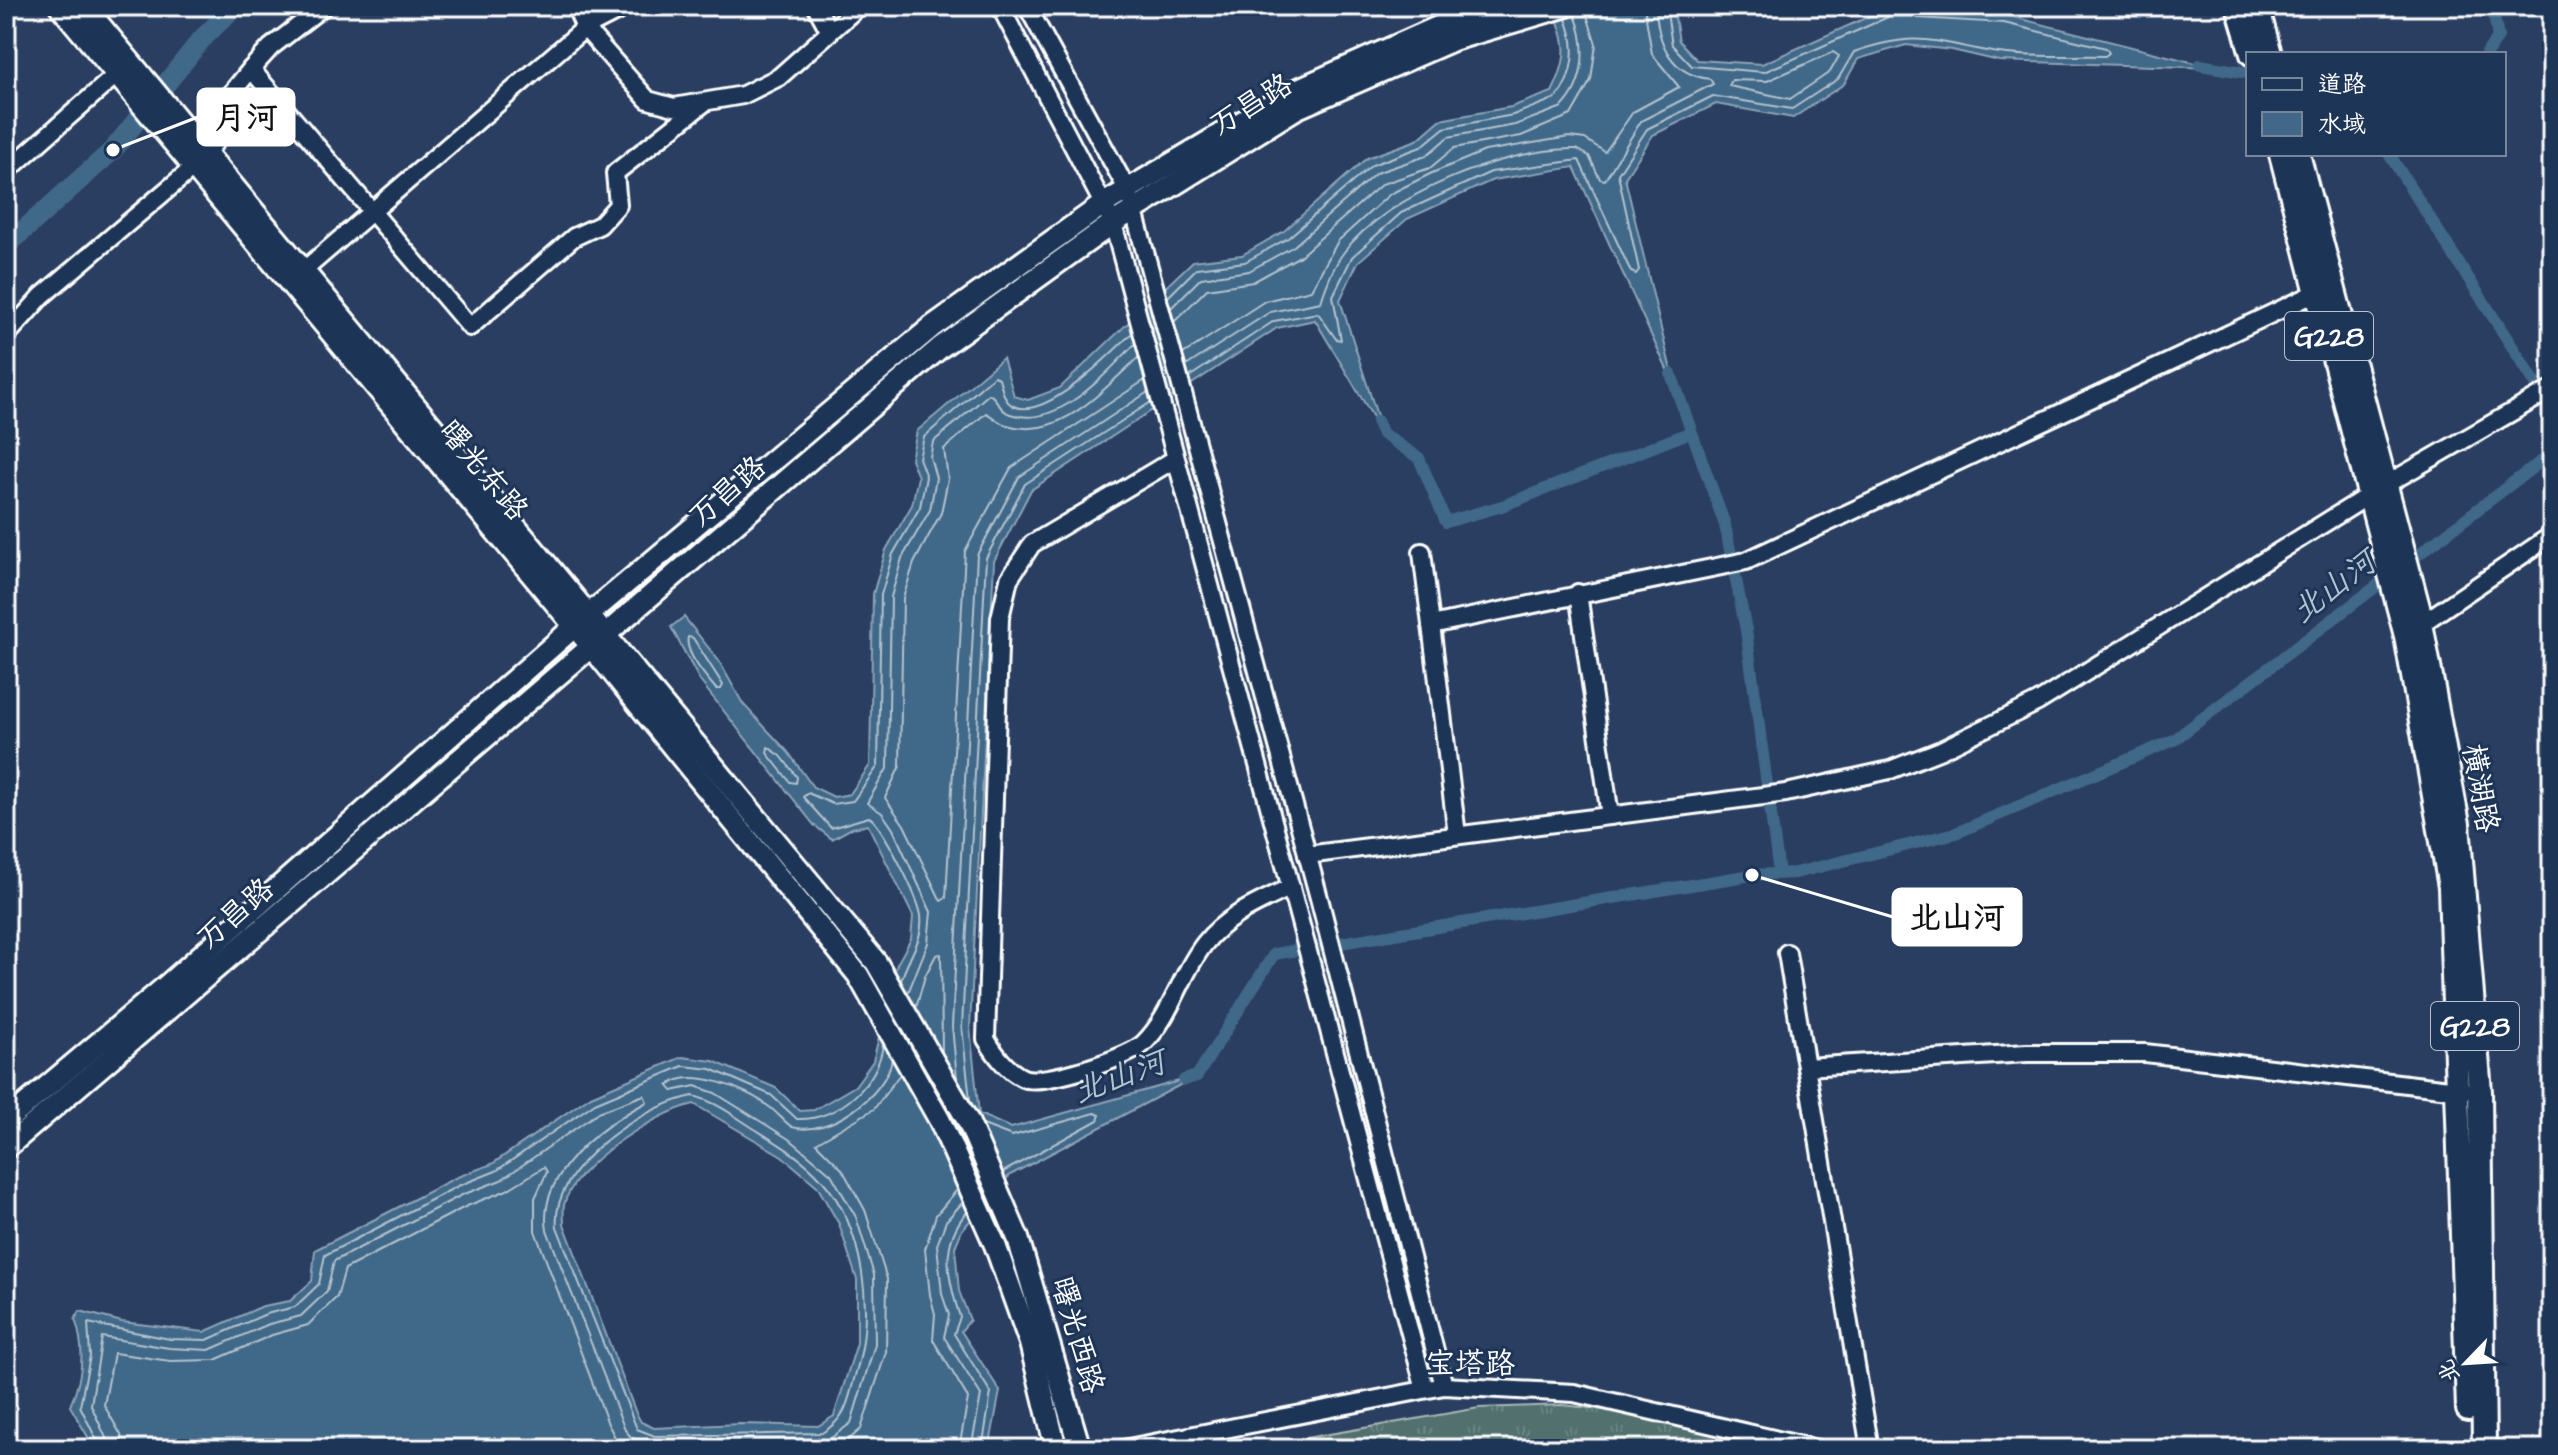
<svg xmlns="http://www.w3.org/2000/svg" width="2558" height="1455" font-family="'Architects Daughter','LXGW WenKai TC',sans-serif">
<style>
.grass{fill:url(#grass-tufts);stroke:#a8b7b6;stroke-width:2}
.water{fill:#416888;stroke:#8da4b8;stroke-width:2;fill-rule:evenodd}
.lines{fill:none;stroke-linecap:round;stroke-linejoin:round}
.shore{stroke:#b3c3cf;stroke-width:2}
.canal{stroke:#416888;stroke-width:12}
.river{stroke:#416888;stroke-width:20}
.minor-casing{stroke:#fff;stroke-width:22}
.major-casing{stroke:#fff;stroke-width:26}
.highway-casing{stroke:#fff;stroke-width:28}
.minor{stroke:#1d3557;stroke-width:16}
.major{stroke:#1d3557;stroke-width:20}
.highway{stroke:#1d3557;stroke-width:22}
.labels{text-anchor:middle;stroke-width:6;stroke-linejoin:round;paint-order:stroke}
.shield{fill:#1d3557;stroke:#bbc2cd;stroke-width:2}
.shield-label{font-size:28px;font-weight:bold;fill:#fff}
.street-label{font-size:30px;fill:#fff;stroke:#1d3557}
.water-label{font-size:32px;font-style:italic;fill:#b3c3cf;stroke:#1d3557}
.leader{fill:none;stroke:#fff;stroke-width:3}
.callout-dot{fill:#fff;stroke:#1d3557;stroke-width:3}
.callout{fill:#fff;stroke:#fff;stroke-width:3}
.callout-label{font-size:32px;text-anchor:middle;font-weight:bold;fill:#111}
</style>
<defs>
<pattern id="grass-tufts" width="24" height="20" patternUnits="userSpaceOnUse" patternTransform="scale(2)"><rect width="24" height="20" fill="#516f6e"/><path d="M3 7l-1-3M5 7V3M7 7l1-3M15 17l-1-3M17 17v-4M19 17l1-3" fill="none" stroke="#6b8584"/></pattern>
</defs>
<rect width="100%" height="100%" fill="#2a3e61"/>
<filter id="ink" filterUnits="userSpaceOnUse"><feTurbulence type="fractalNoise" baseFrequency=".0125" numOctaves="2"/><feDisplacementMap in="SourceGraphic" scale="16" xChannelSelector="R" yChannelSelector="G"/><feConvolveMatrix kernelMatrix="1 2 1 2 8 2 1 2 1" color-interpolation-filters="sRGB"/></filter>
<g filter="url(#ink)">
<polygon class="grass" points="1562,1405 1617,1411 1771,1449 1243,1449 1479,1408"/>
<path class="water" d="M 1552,6 L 1673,6 L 1679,41 L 1697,60 L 1762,64 L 1888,8 L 2005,15 L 2215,68 L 1999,61 L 1952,50 L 1906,45 L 1858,59 L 1844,84 L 1793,118 L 1716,104 L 1653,135 L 1625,178 L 1675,387 L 1574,167 L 1493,180 L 1407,219 L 1358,262 L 1340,300 L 1383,434 L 1315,320 L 1277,328 L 1031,490 L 994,561 L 970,1027 L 979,1114 L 1011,1128 L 1197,1076 L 1010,1175 L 962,1230 L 955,1247 L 959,1291 L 970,1320 L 961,1331 L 1000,1391 L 989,1449 L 95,1449 L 70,1406 C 83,1378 85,1348 75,1319 L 80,1311 L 122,1322 L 204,1332 L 263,1306 L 290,1301 L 312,1281 L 315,1250 L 455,1178 L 492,1164 L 591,1096 L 682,1057 L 713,1061 L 776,1088 L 800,1111 L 814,1110 L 855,1086 L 873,1061 L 897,964 L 911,939 L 913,916 L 868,825 L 852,828 L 832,839 L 814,825 L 700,681 L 671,627 L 684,617 L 719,661 L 743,704 L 788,752 L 813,787 L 834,797 L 850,794 L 870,765 L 873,594 L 886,550 L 912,505 L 918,477 L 911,459 L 917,431 L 1003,358 L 1014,396 L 1028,400 L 1060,388 L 1193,261 L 1242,255 L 1284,231 L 1367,158 L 1417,140 L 1440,120 L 1511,107 L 1552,92 C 1570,56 1567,42 1552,6 ZM 694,1104 L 782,1156 L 817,1186 L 839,1224 L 857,1280 L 857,1343 L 834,1416 L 818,1426 L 740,1424 L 654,1428 L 641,1422 L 636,1413 L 564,1224 C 564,1219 563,1211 564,1205 C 574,1164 655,1113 694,1104 Z"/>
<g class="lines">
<g class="shore">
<polyline points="1666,6 1672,45 1692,66 1764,72 1888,17 1894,6"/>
<polygon points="1833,52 1839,56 1830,72 1790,99 1729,86 1732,80 1767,81"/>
<path d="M 1168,297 L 1197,268 L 1245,262 L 1288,238 L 1372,165 L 1421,147 L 1444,128 L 1513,115 L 1556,98 C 1575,75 1577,45 1566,19"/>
<path d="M 1171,308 L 1201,278 L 1249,271 L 1294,246 L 1376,173 L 1426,156 L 1448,137 L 1515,125 L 1562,107 C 1586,83 1587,44 1575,15"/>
<polyline points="1174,322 1207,289 1253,282 1300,256 1382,184 1430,168 1454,148 1521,136 1571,115 1591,80 1596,44 1584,6"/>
<polyline points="1183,354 1265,301 1311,290 1338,241 1390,194 1432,173 1485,151 1569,137 1585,139 1605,152 1633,112 1679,87 1652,54 1644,6"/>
<path d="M 1139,357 C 1103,389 1060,442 1007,425 C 998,423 993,416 986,413 L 944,449 L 948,479 L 941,513 L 914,563 L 903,598 L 900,766 L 885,798 L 904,825 L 941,901 L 946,898 L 965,551 L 1011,468 L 1145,380"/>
<path d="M 1186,366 L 1270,312 L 1321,302 C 1326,286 1334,265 1344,252 C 1386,195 1507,147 1577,149 L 1589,156 L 1600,179 L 1605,180 L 1641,121 L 1713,84 L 1710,79 C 1671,75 1657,43 1656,6"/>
<path d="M 1189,377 L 1274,321 L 1318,313 L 1336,339 L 1341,340 L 1333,296 L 1352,257 L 1401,213 L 1491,172 L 1579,160 L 1631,272 L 1636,274 L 1639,270 L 1618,174 L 1647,129 L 1713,96 L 1792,109 L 1838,79 L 1854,52 C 1921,29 1935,43 1999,53 C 2033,58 2070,55 2105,56 L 2109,53 L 2106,48 L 2004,23 L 1917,18 L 1910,13 L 1909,6"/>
<path d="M 688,637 L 693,638 L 723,685 L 721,689 L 716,689 C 706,677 684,652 688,637 Z"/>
<polygon points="768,747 781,756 797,777 796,783 790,782 767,753"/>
<path d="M 901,981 C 907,959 924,940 921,916 C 919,899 882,824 869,817 L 831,828 L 803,797 L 808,793 L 833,804 L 853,801 L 878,766 L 881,595 L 893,554 L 920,507 L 926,477 L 919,458 L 924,437 L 994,376 L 999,378 C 1001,385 1003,396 1008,402 C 1038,431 1112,352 1132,333"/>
<path d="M 908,993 L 928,943 L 931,912 L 893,829 L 882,813 L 867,803 L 888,767 L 891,597 L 902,558 L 930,510 L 936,478 L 930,457 L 933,442 L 989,394 C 998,398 998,410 1010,414 C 1058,430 1105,374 1135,344"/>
<polyline points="916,1008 925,976 936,955 941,954 942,1053"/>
<polyline points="957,1079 952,1026 977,555 1019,477 1148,392"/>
<path d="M 693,1096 C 715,1101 734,1116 753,1128 C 777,1143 803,1158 822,1180 C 864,1227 875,1314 856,1372 C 848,1400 848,1417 822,1433 L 655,1436 L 637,1429 L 557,1227 C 550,1168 641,1106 693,1096 Z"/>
<polyline points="970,1100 962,1027 986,558 1025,484 1151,402"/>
<polyline points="983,1125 1012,1136 1095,1113 1100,1115 1098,1120 1003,1172"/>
<polyline points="957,1190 936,1215 925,1249 930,1295 935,1314 933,1340 968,1398 959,1449"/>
<polyline points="963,1202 946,1221 937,1245 942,1294 949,1315 944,1337 981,1395 971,1449"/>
<path d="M 967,1212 C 939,1244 948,1280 960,1317 L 954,1334 L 991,1393 L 982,1449"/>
<path d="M 101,1449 L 80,1406 L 90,1356 L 88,1323 L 170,1339 L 207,1340 L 266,1314 L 295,1307 L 319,1284 L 325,1255 L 458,1186 L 496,1171 L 595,1103 L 683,1066 L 711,1069 L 771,1095 L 797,1119 C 838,1121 879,1083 883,1044"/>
<path d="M 111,1449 L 91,1405 L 102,1337 L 169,1348 L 209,1350 L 269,1324 L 301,1316 L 327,1291 L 334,1261 L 462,1195 L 501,1180 L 599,1112 L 644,1095 L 647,1102 C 603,1125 537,1173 547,1230 L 625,1430 L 632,1438 L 655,1446 L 826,1442 L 851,1423 L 875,1344 L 874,1275 L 856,1217 L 831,1174 L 792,1141 L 715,1093 L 695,1086 L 672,1091 L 668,1086 C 689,1066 747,1089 768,1106 C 777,1112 783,1121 792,1127 C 828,1138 886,1095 892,1059"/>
<polyline points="123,1449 121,1435 104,1405 114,1353 170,1361 215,1360 272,1335 308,1325 337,1297 345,1269 467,1206 507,1190 544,1167 547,1172 535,1198 535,1231 608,1424 617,1441 627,1449"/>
<polyline points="838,1449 861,1429 886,1352 887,1279 865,1210 842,1169 816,1143 874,1109 900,1074"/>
</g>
<g class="canal">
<polyline points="2486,54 2498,37 2492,6"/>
<polyline points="2200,65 2248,73"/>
<polyline points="2389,154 2552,409"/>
<polyline points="1671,374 1725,525 1746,630 1779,873"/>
<polyline points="1377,421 1383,434 1419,458 1446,522 1502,506 1691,432"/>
<polyline points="1184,1080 1197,1076 1274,954 1752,875 1795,873 1956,833 2174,740 2552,453"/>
</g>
<polyline class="river" points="6,246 113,150 201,40 235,6"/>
<defs>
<g id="minor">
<polyline points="575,6 585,28 648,100 674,107 743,95 779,77 859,6"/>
<polyline points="816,6 830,32"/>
<polyline points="1000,6 1113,223 1425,1389"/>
<polyline points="1027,6 1128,191 1134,211 1319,898 1444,1386"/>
<polyline points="251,69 470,327 574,237 600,225 618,205 615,173 704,103"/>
<polyline points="6,172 117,74"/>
<polyline points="303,271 585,28 628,6"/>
<polyline points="6,336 42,296 194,167 221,135 225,101 251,69 271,47 324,6"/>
<path d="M 1175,459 L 1032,544 L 1009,579 L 1000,618 L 986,1039 C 995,1054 1006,1070 1023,1078 C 1043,1086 1129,1058 1144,1043 C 1172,1015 1181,973 1205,943 C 1227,915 1260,902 1291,887"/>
<polyline points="1422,552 1457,835"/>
<polyline points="1578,593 1610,816"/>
<polyline points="2421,624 2552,535"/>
<polyline points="1431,625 1746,561 2318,292"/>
<polyline points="1307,855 1786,793 1890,770 1941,750 2038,702 2387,484 2552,389"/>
<polyline points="1787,953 1870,1449"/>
<polyline points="1806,1067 2027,1053 2145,1053 2466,1091"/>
<polyline points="1123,1449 1444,1386 1574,1393 1817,1449"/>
</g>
<g id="major">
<polyline points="60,6 591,646 858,975 940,1121 995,1245 1030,1343 1056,1449"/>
<polyline points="84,6 876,962 968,1121 1018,1238 1080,1449"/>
<polyline points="6,1121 165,987 574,627 933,326 1105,203 1292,92 1447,23 1502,6"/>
<polyline points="6,1148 941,347 1113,223 1297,108 1453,40 1567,6"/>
</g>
<g id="highway">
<polyline points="2238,6 2252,54"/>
<polyline points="2257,6 2270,54"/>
<polyline points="2281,154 2406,636 2450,887 2468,1409"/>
<polyline points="2298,154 2418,607 2458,824 2480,1092 2484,1449"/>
</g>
</defs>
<use href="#minor" class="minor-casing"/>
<use href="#major" class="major-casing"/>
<use href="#highway" class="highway-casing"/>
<use href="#minor" class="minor"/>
<use href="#major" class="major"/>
<use href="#highway" class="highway"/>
</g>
</g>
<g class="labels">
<g class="shield">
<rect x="2285" y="312" width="88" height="48" rx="6"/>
<rect x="2431" y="1002" width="88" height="48" rx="6"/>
</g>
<g class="shield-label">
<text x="2329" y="346">G228</text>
<text x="2475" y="1036">G228</text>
</g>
<g class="street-label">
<text transform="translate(1251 104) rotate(-31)" y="10">万昌路</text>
<text transform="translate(484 470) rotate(50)" y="10">曙光东路</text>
<text transform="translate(727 491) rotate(-41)" y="10">万昌路</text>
<text transform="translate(2481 788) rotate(80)" y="10">横湖路</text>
<text transform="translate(235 913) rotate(-41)" y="10">万昌路</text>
<text transform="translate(1078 1335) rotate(74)" y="10">曙光西路</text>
<text x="1470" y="1373">宝塔路</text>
</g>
<g class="water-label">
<text transform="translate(2333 586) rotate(-37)" y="11">北山河</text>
<text transform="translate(1119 1076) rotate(-20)" y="11">北山河</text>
</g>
</g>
<path class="leader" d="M113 150L198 117M1752 875L1893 917"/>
<g class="callout-dot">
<circle cx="113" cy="150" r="8"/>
<circle cx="1752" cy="875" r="8"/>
</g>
<g class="callout">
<rect x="198" y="89" width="96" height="56" rx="8"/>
<rect x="1893" y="889" width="128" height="56" rx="8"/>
</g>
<g class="callout-label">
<text x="246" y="128">月河</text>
<text x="1957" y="928">北山河</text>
</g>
<rect width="2558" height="1455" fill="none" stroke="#1d3557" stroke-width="32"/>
<rect x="16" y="16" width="2526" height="1423" fill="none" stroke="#fff" stroke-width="3" filter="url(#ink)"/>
<rect x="2246" y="52" width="260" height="104" fill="#1d3557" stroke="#77869a" stroke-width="2"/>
<rect x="2262" y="78" width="40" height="12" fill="#1d3557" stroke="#77869a" stroke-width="2"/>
<text x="2318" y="92" font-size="24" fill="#ffffff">道路</text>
<rect x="2262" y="112" width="40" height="24" fill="#416888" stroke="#77869a" stroke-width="2"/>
<text x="2318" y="132" font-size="24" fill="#ffffff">水域</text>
<g transform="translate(2466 1363) rotate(245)" stroke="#1d3557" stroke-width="6" paint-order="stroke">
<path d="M0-6L14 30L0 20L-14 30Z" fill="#ffffff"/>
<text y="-12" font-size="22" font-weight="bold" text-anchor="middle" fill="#ffffff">北</text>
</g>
</svg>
